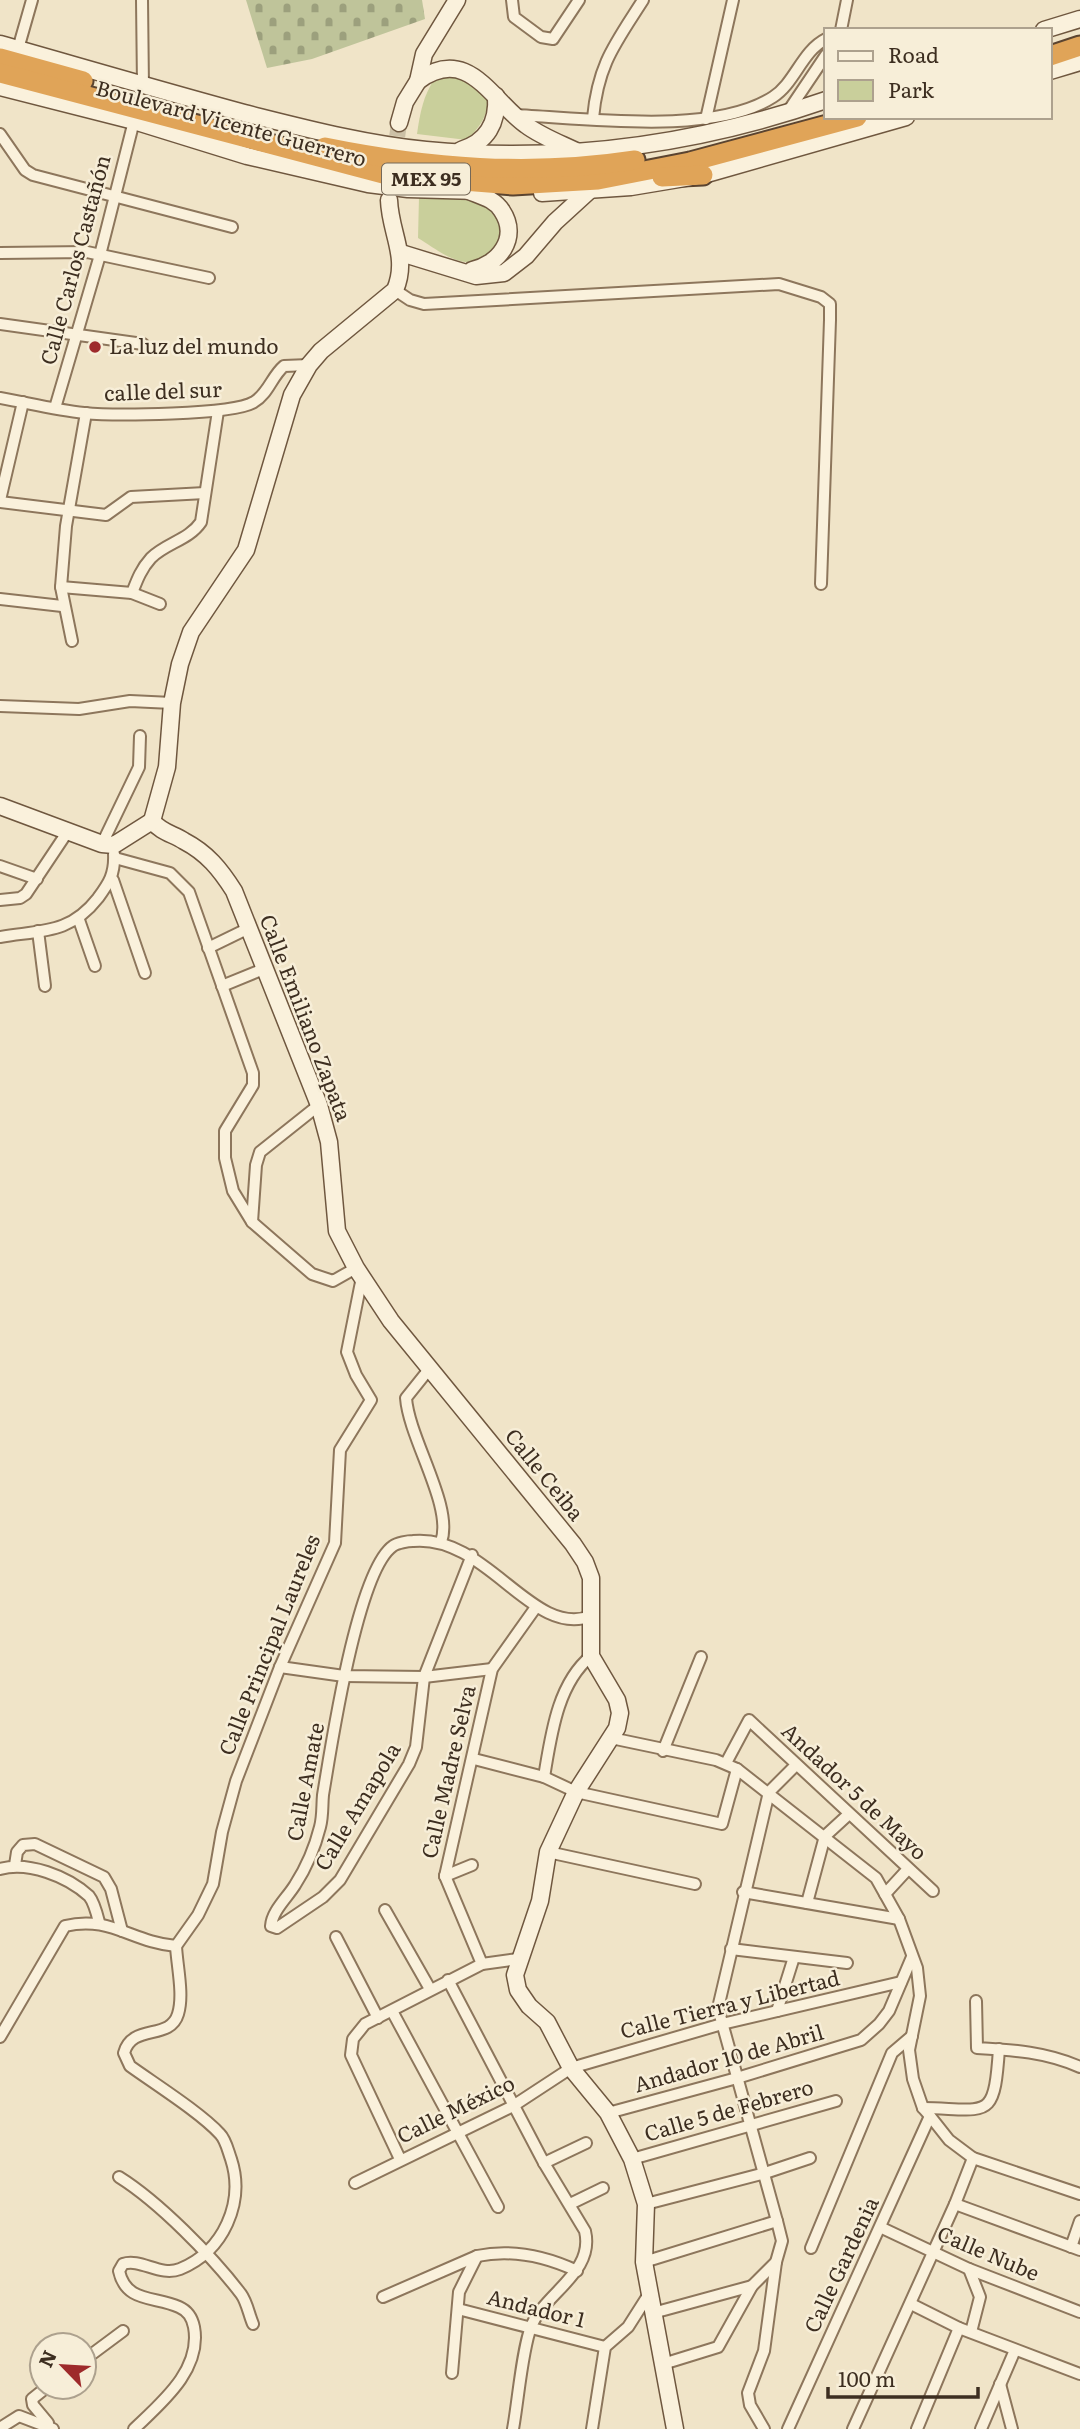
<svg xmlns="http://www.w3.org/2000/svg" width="1080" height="2429" font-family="Literata,serif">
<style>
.cemetery{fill:url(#cemetery-stones)}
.park{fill:#c9cf9b}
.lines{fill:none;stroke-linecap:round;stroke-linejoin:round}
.secondary-tunnel{stroke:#ccc0a6;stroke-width:16;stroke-dasharray:16 8;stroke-linecap:butt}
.street-casing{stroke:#8d765c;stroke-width:14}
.secondary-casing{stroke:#6f573f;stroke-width:19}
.highway-casing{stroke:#5b4430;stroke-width:23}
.street{stroke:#faf1dc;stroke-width:10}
.secondary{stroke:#faf1dc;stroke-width:16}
.highway{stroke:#e0a458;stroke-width:19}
.poi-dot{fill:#9e2a2b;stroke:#f7eed8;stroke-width:2.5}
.labels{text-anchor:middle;stroke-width:5;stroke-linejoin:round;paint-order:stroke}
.shield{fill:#f7eed8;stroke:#756857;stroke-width:2}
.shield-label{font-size:19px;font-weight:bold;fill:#3d2e20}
.street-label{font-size:21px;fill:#3d2e20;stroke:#f7eed8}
.poi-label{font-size:21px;fill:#3d2e20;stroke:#f7eed8;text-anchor:start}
</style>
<defs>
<pattern id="cemetery-stones" width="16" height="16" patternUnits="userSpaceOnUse" patternTransform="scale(1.75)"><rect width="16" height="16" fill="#bfc49a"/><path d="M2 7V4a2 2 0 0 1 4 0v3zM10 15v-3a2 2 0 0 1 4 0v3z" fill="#9ca07d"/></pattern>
</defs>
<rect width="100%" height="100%" fill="#f0e4c8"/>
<polygon class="cemetery" points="246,0 422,0 425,19 312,59 267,68"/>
<g class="park">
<path d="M 453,75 C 496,86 496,111 467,140 L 417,134 C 420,113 423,96 435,78 Z"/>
<path d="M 419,197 C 438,198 467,195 484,203 C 511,217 501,259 471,262 C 454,264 433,247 418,238 Z"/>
</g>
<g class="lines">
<polyline class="secondary-tunnel" points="394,160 399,123"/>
<defs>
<g id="street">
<polyline points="142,0 143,86"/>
<polyline points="512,0 514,17 541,37 553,39 579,0"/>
<polyline points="841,30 847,0"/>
<polyline points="18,49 32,0"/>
<polyline points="787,113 826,55"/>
<path d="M 515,115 C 585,118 713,136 773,97 C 795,83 802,51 826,39"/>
<path d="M 593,118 C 598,64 615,44 643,0"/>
<polyline points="706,119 733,0"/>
<polyline points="0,134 25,170 33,175 232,227"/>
<polyline points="0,253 87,252 209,278"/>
<polyline points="395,290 410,300 424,304 779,284 821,297 830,304 830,320 821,584"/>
<polyline points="0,324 143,344"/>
<path d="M 0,398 C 28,403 56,410 84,413 C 113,416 233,415 254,402 C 268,394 272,376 284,366 L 309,365"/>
<polyline points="55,408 100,255 134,121"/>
<polyline points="0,500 23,402"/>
<polyline points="0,502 106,515 131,497 205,493"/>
<polyline points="61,587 132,593 160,604"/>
<path d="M 132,593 C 137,580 141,569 151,558 C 166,543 189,540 201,522 L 218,411"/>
<polyline points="0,599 62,606"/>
<polyline points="72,641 61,587 66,526 86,413"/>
<polyline points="0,706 79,709 130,701 172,703"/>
<polyline points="102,844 139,767 140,736"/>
<polyline points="115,858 170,873 189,892 253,1073 253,1085 225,1131 225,1158 233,1191 252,1222 312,1274 333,1281 356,1268"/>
<polyline points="0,866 37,879"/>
<polyline points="113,880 145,973"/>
<polyline points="0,900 20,898 26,894 68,831"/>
<polyline points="79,920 95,966"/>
<polyline points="38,931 45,986"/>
<path d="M 0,937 C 42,930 70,934 98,898 C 109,883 115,874 114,854"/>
<polyline points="208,948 249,928"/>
<polyline points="222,986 266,968"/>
<polyline points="252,1222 256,1165 260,1152 319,1105"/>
<path d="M 430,1368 L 406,1398 C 409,1439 454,1507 441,1542"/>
<path d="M 472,1555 L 424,1677 L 416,1747 L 409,1764 L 340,1880 L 323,1897 L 277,1928 L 271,1926 C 272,1911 287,1898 295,1885 C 306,1868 315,1847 320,1827 C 323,1816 322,1805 323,1795 C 331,1748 357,1571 393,1546 C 397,1543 408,1541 413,1541 C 487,1534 532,1639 591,1616"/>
<polyline points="280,1667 344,1676 424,1677 492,1669"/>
<polyline points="611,1738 716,1760 737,1769 876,1878 899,1919 917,1968 920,1996 909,2050 913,2079 923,2108 930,2116 949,2140 973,2158 1080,2194"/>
<polyline points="663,1751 701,1657"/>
<polyline points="474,1759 544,1777 576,1792 722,1824 737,1769"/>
<polyline points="726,1763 749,1720 933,1891"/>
<path d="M 544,1777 C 551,1736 557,1684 591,1656"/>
<polyline points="548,1852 695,1884"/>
<polyline points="15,1865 17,1852 23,1845 35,1844 104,1877 111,1889 122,1931"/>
<path d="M 0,1869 C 28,1861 67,1876 89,1896 C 94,1902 97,1914 99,1922"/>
<polyline points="445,1876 492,1669 536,1607"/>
<polyline points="445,1876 482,1964"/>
<polyline points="445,1876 472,1865"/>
<polyline points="743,1892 899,1919"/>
<polyline points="885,1894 908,1869"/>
<polyline points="807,1903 825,1836 849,1814"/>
<polyline points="385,1910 430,1989"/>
<polyline points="336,1937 378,2018"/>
<polyline points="176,1946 198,1915 213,1884 222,1832 236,1781 280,1667 335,1543 340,1450 371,1400 356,1375 347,1352 362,1277"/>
<polyline points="731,1949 847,1963"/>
<path d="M 448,1980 L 544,2163 L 585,2231 C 595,2273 544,2293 531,2327 C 522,2350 518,2402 513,2429"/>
<path d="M 976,2001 L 977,2048 C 1014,2050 1046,2052 1080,2067"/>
<polyline points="392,2011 498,2207"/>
<polyline points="777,2011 794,1957"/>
<path d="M 0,2037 L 65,1926 C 110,1915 131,1942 176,1946"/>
<path d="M 923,2108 C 989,2109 994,2122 999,2049"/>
<polyline points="608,2113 737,2078 861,2040 879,2024 889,2011 912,1957"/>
<polyline points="400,2159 351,2055 353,2039 365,2024 482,1964 518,1959"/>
<polyline points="632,2159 836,2101"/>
<polyline points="544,2163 586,2143"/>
<path d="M 119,2177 C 159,2202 212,2256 241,2294 C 247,2302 249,2315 253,2324"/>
<polyline points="355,2183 513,2106 571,2068 722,2024 901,1982"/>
<polyline points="570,2204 603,2188"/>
<polyline points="646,2204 765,2173 810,2158"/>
<polyline points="955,2204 1080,2250"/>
<polyline points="882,2228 969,2269 1080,2312"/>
<polyline points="1071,2247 1080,2221"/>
<polyline points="811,2248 892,2053 912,2036"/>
<polyline points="644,2262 777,2221"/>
<polyline points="969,2269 980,2297 971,2332"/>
<path d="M 383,2297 L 477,2256 C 511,2249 545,2256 577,2271"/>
<polyline points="911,2304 959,2328 1080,2374"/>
<polyline points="458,2309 605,2347"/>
<polyline points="653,2313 752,2286"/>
<polyline points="84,2360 123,2331"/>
<polyline points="663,2364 718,2347 752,2286 776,2262 782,2241 777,2221 718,2008 769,1792 796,1765"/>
<polyline points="452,2373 459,2292 477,2256"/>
<polyline points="1000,2384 1012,2429"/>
<polyline points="47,2387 32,2399 33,2405 48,2423"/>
<polyline points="0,2428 19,2416 53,2429"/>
<path d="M 134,2429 C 161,2403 202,2370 194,2327 C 192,2317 188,2311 179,2307 C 155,2296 126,2303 119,2271 L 123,2264 C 141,2258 160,2277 180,2269 C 224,2251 245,2202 231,2159 C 228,2151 226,2140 220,2134 C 201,2113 155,2084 130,2066 L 124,2053 C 132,2023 170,2041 178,2014 C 184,1995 177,1966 176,1946"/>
<polyline points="592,2429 605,2347 628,2327 649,2294"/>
<polyline points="764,2429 750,2405 748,2393 764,2351 776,2262"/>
<polyline points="788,2429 930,2116"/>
<polyline points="853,2429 955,2204 973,2158"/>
<polyline points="917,2429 959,2328"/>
<polyline points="981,2429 1015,2350"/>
</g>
<g id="secondary">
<polyline points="1044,30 1080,19"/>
<path d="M 0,44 C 81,67 163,91 244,113 C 304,128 364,144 426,150 C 563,163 696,145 826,100"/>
<polyline points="1050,71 1080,62"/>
<path d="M 418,81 C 468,44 491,100 526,125 C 542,137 562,144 580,153"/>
<polyline points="0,87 134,121 247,156 368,184 408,189 478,191"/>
<polyline points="399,123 405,102 418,81 424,54 457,0"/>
<path d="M 461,150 C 487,142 498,123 496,96"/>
<path d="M 469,191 C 481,196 495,199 502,211 C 520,238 498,265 472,270"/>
<polyline points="542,193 631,187 703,175 906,117"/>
<polyline points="401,253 476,276 504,273 526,256 555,222 590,190"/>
<polyline points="0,806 102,844 114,845 152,821"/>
<path d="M 152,821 C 161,832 173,834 184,841 C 207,853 220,869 234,891 L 319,1105 L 329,1142 L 337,1231 L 356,1268 L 391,1321 L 573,1544 L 585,1562 L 591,1578 L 591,1656 L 617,1700 L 620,1713 L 617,1728 L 576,1792 L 548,1852 L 540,1901 L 515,1975 L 518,1990 L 529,2006 L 547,2022 L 571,2068 L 608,2113 L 632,2159 L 646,2204 L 644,2262 L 675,2429"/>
<path d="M 152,821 L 167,767 L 172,703 L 180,664 L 191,632 L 246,550 L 292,395 L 309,365 L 321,351 L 395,290 C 409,257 390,233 389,200"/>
</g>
<g id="highway">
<polyline points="1050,56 1080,46"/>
<polyline points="0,58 83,81"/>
<polyline points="0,73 387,175 513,185 598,180 690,162 857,117"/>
<path d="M 325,147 C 429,168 530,176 635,160"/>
<polyline points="662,177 703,175"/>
</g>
</defs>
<use href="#street" class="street-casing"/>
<use href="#secondary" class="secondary-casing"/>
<use href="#highway" class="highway-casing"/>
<use href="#street" class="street"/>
<use href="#secondary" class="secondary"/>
<use href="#highway" class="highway"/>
</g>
<circle class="poi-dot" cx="95" cy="347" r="7"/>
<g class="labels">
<rect class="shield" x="382" y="163.5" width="88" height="31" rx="5"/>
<g class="shield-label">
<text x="426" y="186">MEX 95</text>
</g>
<g class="street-label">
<text transform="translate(231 124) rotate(15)" y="7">Boulevard Vicente Guerrero</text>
<text transform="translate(76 260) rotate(-75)" y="7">Calle Carlos Castañón</text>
<text transform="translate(163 392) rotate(-2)" y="7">calle del sur</text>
<text transform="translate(305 1018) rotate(69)" y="7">Calle Emiliano Zapata</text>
<text transform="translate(544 1475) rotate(51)" y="7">Calle Ceiba</text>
<text transform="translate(270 1645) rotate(-68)" y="7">Calle Principal Laureles</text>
<text transform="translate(449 1772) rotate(-77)" y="7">Calle Madre Selva</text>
<text transform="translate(306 1782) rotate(-79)" y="7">Calle Amate</text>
<text transform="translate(854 1792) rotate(43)" y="7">Andador 5 de Mayo</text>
<text transform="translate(358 1807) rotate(-59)" y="7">Calle Amapola</text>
<text transform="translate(730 2005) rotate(-14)" y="7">Calle Tierra y Libertad</text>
<text transform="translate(729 2059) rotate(-16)" y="7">Andador 10 de Abril</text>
<text transform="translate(456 2110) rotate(-26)" y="7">Calle México</text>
<text transform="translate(729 2111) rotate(-16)" y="7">Calle 5 de Febrero</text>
<text transform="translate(988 2254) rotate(23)" y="7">Calle Nube</text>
<text transform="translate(842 2265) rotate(-65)" y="7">Calle Gardenia</text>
<text transform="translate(536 2309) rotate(14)" y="7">Andador 1</text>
</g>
<g class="poi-label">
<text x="109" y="354">La luz del mundo</text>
</g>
</g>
<rect x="824" y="28" width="228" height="91" fill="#f7eed8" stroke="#ada18e" stroke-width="2"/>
<rect x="838" y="51" width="35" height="10" fill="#faf1dc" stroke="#ada18e" stroke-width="2"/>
<text x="888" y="63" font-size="21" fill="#3d2e20">Road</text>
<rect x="838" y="80" width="35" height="21" fill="#c9cf9b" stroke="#ada18e" stroke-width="2"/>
<text x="888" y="98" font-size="21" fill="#3d2e20">Park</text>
<g transform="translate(63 2366) rotate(295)"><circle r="33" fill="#f7eed8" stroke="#ada18e" stroke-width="2"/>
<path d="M0-5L12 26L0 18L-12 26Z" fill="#9e2a2b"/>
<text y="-10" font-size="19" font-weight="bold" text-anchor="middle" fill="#3d2e20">N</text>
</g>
<path d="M828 2387v10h150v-10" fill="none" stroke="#3d2e20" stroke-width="3.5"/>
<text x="838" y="2387" font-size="21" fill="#3d2e20" stroke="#f7eed8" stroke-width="5" paint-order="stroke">100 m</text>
</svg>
